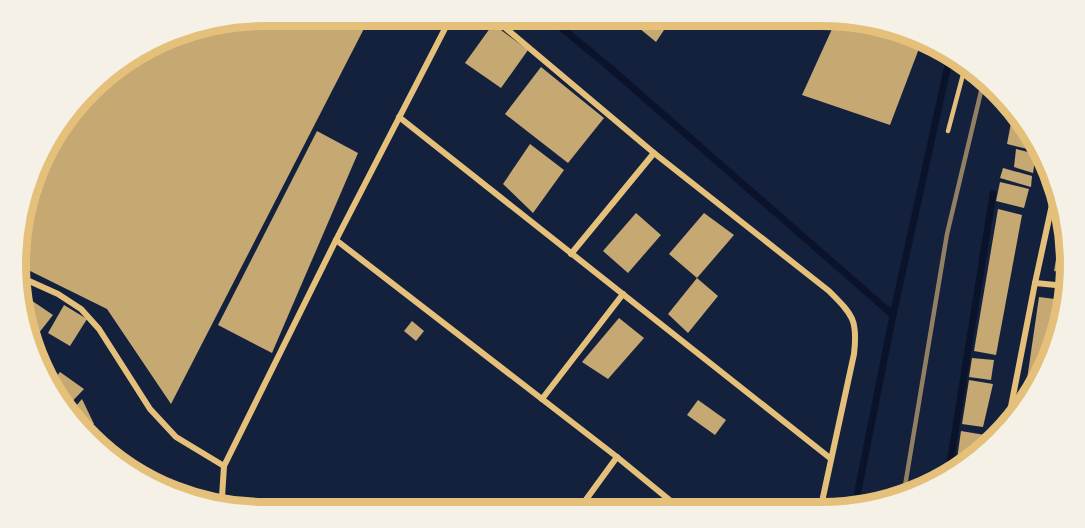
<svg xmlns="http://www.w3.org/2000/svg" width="1085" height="528" font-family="'Fira Sans Condensed',sans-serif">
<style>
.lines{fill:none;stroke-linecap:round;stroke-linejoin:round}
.stream{stroke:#0b132b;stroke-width:7}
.building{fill:#c6a872}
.service{stroke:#e5c07b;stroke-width:4.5}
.minor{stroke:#e5c07b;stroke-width:6}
.rail{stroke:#918062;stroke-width:4.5}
.rim{fill:none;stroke:#e5c07b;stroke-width:8}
</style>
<rect width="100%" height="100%" fill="#14213d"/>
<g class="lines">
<g class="stream">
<polyline points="546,15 609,67 893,315"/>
<polyline points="948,476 993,194"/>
<polyline points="854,511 893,315 950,56"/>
</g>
</g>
<g class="building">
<polygon points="264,15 371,15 171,404 107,309 18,265 20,215 49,139 112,67 184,28"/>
<polygon points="631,15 674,15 656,42 628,19"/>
<polygon points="837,18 917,34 923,38 890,125 802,95"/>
<polygon points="493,24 528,50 501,88 465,63"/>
<polygon points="541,67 604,118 568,163 505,114"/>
<polygon points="1013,112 1037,148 1036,151 1007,144"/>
<polygon points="317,131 358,153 272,353 218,325"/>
<polygon points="530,144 564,170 533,213 503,184"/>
<polygon points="1016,149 1036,154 1033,173 1014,167"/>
<polygon points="1003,168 1032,176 1031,187 1000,178"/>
<polygon points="1000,182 1029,189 1024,208 996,201"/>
<polygon points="998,209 1022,215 996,355 974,351"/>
<polygon points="636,213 661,235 628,273 603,251"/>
<polygon points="704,213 734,235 697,278 669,254"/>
<polygon points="1062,225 1070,264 1068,273 1054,271"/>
<polygon points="697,278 718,296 688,333 668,314"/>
<polygon points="25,296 53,315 31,343 20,306"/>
<polygon points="1039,297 1063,300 1051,360 1023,407"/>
<polygon points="64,305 87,319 70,346 48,333"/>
<polygon points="619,318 644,338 608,379 582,362"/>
<polygon points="412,321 424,331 416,341 404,331"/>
<polygon points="35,355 53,368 45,380 41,374"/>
<polygon points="972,358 994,360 991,380 969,377"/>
<polygon points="60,372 84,389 65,409 49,385"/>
<polygon points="969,380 993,384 983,427 962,424"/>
<polygon points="82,399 94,424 81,430 69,414"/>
<polygon points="698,400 726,420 715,435 687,415"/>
<polygon points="93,429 98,444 95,445 88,440 83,433"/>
<polygon points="961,431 985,435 981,453 971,462 957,459"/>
</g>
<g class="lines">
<polyline class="service" points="948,131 965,67"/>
<g class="minor">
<path d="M 490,15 L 654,153 L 829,291 C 853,315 858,320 854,354 L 820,511"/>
<polyline points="399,117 830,458"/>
<polyline points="336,240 617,457 683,511"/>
<polyline points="571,254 654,153"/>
<polyline points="18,276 58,294 81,309 99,329 150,409 176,437 224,466"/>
<polyline points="1035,283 1066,286"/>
<polyline points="542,399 623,294"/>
<polyline points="1007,427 1035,283 1055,191"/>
<polyline points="232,507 222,497 224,466 336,240 452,15"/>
<polyline points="577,512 617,457"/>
</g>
<polyline class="rail" points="903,498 947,234 984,79"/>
</g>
<path d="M0 0H1085V528H0ZM264 26H822A238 238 0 0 1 1060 264V264A238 238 0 0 1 822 502H264A238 238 0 0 1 26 264V264A238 238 0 0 1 264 26Z" fill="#f6f1e7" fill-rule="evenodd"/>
<path class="rim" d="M264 26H822A238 238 0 0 1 1060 264V264A238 238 0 0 1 822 502H264A238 238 0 0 1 26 264V264A238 238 0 0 1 264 26Z"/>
</svg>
